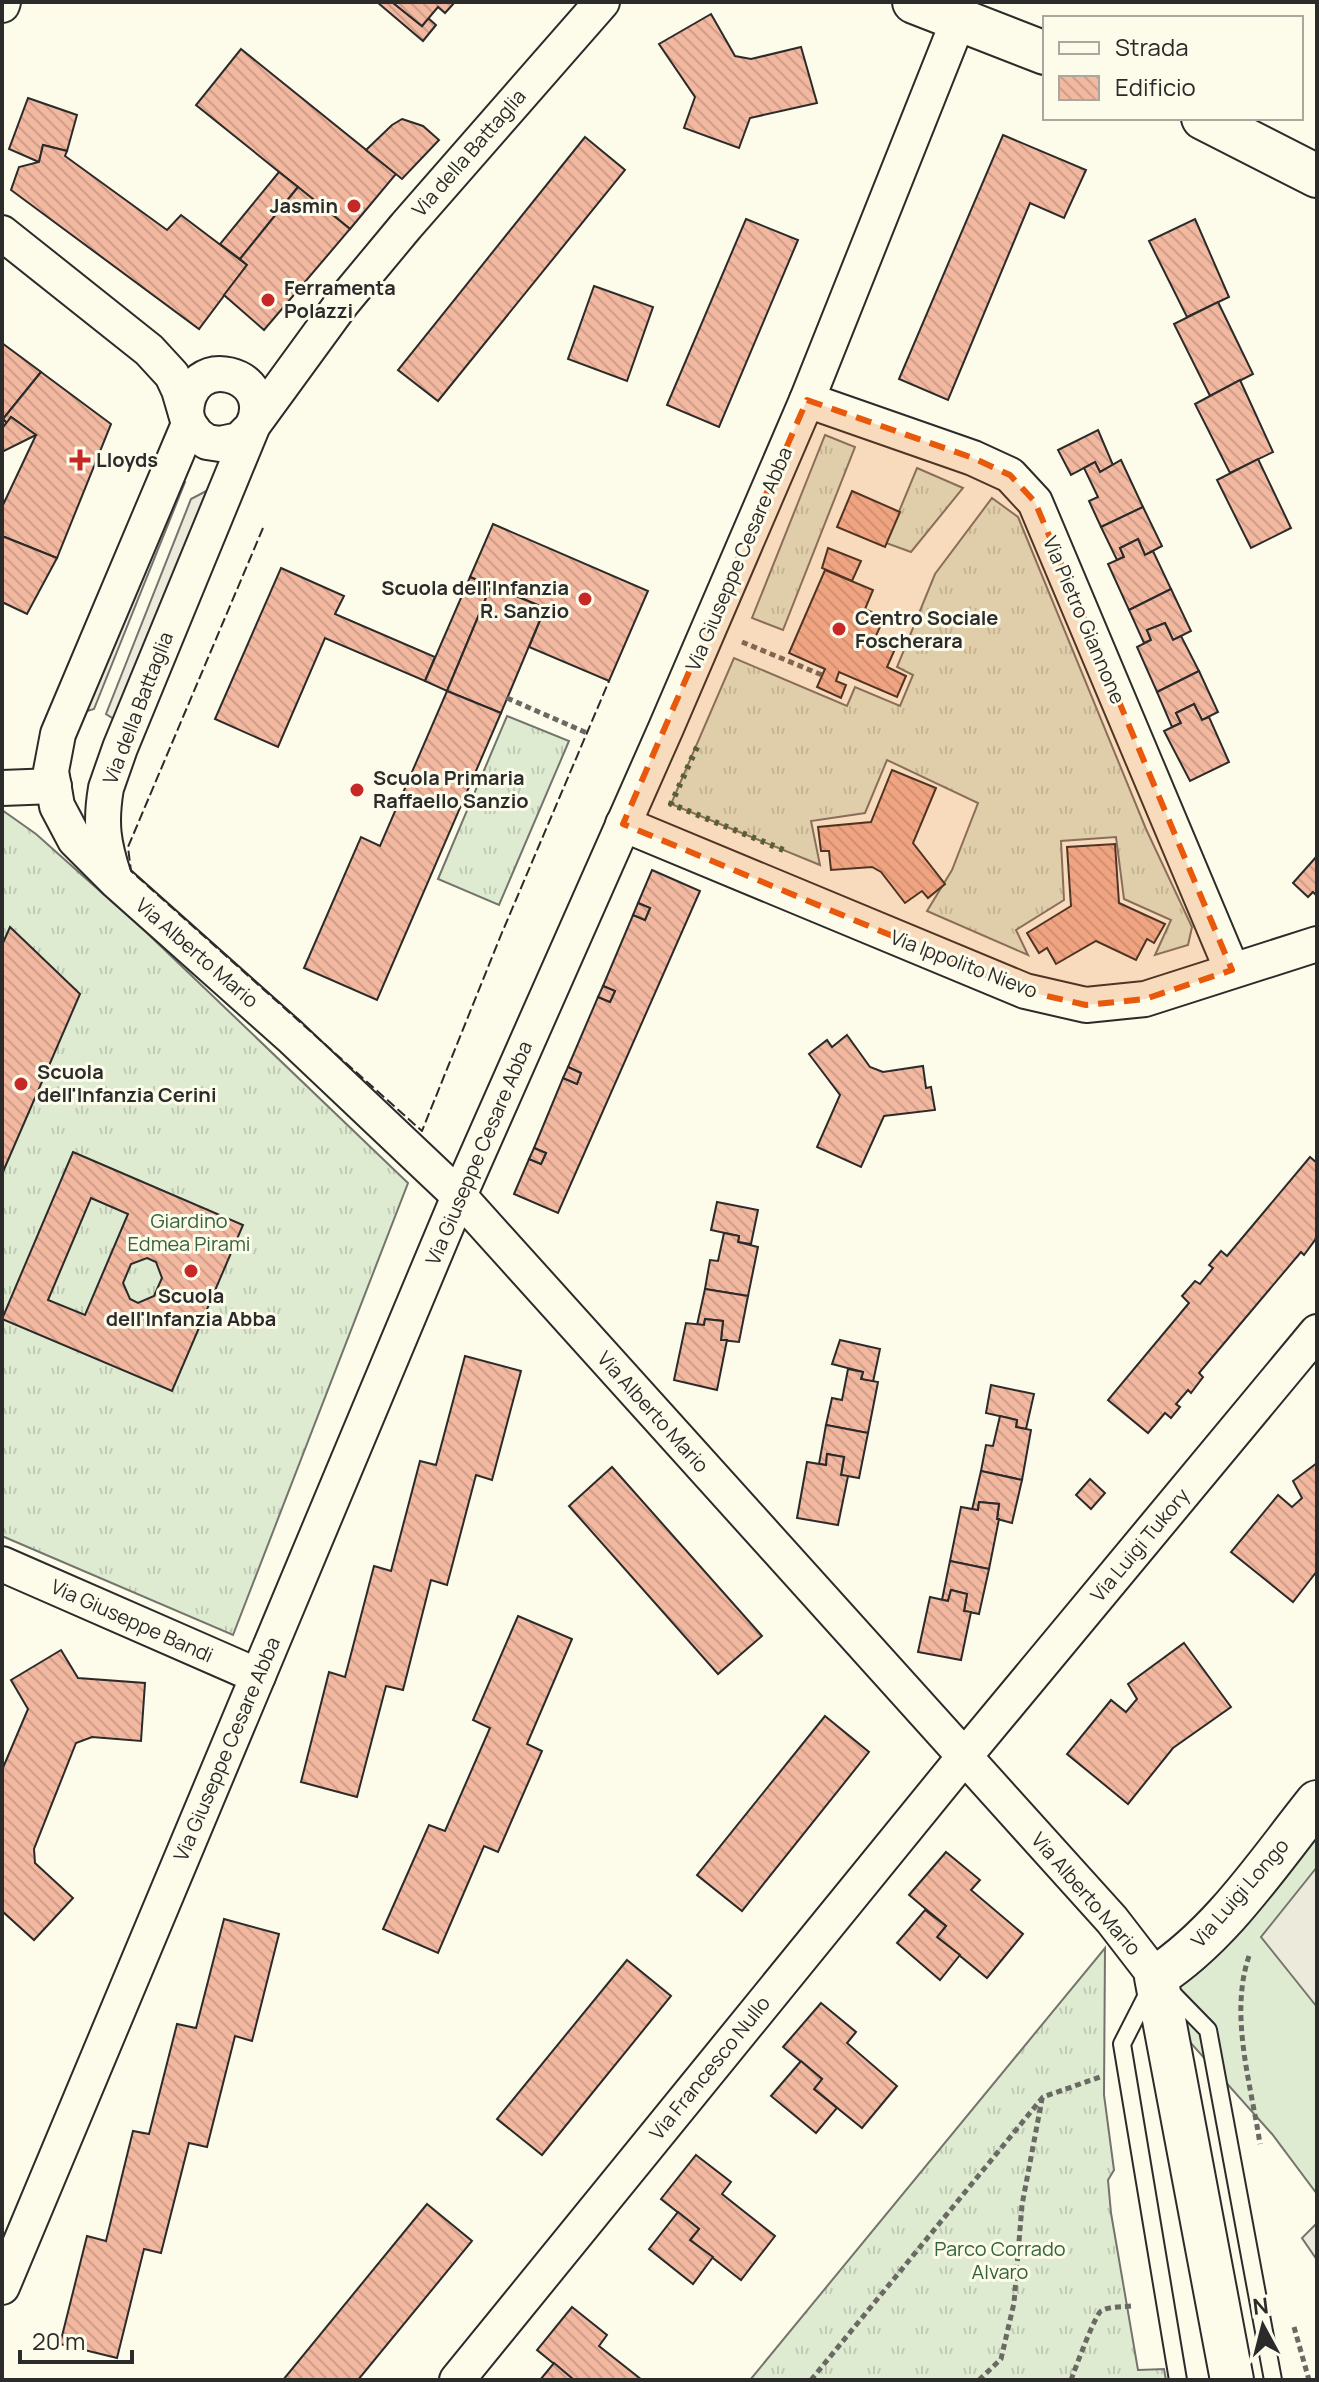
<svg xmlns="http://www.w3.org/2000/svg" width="1319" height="2382" font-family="Manrope,sans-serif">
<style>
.grass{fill:url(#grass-tufts);stroke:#74746e;stroke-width:2}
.garden{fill:#deebd1;stroke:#74746e;stroke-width:2}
.parking{fill:#eceadb;stroke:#74746e;stroke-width:2}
.building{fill:url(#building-back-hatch);stroke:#2b2b2b;stroke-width:2;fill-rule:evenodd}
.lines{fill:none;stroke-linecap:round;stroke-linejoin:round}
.service-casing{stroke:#2b2b2b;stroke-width:20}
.minor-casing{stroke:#2b2b2b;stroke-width:38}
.tertiary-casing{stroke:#2b2b2b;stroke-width:46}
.path{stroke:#6a6964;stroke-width:5;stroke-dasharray:6 4;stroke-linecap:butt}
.service{stroke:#fdfbea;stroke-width:16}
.minor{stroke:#fdfbea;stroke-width:34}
.tertiary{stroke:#fdfbea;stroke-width:42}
.hedge{stroke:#34623c;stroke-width:6;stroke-dasharray:4 6;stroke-linecap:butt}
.fence{stroke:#2b2b2b;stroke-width:2;stroke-dasharray:10 4;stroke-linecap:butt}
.marked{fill:#e8590c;fill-opacity:0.2;stroke:#e8590c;stroke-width:6;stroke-dasharray:16 10;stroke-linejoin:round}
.poi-dot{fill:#c62828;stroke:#fdfbea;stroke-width:3}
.labels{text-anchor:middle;stroke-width:6;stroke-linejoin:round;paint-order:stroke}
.street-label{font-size:20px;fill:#2b2b2b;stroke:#fdfbea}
.poi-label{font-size:20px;font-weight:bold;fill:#2b2b2b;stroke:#fdfbea;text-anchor:start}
.park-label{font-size:20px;fill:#34623c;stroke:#fdfbea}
</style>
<defs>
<pattern id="grass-tufts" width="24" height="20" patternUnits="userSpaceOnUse" patternTransform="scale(2)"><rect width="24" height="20" fill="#deebd1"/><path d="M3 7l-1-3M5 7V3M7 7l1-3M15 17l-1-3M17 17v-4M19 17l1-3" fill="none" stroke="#bfcab4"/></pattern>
<pattern id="building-back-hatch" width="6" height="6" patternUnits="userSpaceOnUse" patternTransform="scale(2)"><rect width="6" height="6" fill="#f2b8a0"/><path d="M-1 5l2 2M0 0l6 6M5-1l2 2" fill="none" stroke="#d09e8a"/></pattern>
</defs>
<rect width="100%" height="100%" fill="#fdfbea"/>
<g class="grass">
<polygon points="825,435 855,447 783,630 752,618"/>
<polygon points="917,468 963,488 911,552 886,543"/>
<polygon points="992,498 1018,517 1146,829 1192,927 1188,945 1155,955 1171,920 1124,899 1116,837 1061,841 1064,900 1016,930 1028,955 927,911 952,870 978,803 887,760 865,813 811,821 820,865 671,804 734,658 847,706 855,687 900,706 913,675 897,667 935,574"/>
<polygon points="507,716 569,741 499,905 438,879"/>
<polygon points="2,810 36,834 147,933 408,1183 233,1635 2,1536"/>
<polygon points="1105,1948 1104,2095 1114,2170 1108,2180 1111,2213 1138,2370 1164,2369 1166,2380 750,2380"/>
</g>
<polygon class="garden" points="1317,1787 1317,2194 1272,2134 1148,1995"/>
<g class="parking">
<polygon points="176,479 185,482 94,709 81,713"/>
<polygon points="210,489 114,719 106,714 191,499"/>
<polygon points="1317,1867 1317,2007 1261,1937"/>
<polygon points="1317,2223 1317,2260 1302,2238"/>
</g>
<g class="building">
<polygon points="377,2 392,2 422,26 428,18 436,25 423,41"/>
<polygon points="392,2 455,2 445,13 438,7 422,26"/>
<polygon points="711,14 735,56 751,59 801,47 817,103 750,118 739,148 684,128 695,97 659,44"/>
<polygon points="241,49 396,174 350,229 196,105"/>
<polygon points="28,98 77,115 67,151 43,145 39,162 9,149"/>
<polygon points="402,119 423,126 439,140 402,179 366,150 392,125"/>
<polygon points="1003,135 1086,170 1064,218 1030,203 948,400 899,379"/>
<polygon points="585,137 625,170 438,401 398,370"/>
<polygon points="43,145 67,151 65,156 167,230 181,215 247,265 199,329 11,190 19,167 39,162"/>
<polygon points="279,172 298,187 240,259 220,244"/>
<polygon points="298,187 350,229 264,330 224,295 247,265 240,259"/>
<polygon points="746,219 798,240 719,427 667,405"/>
<polygon points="1195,219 1229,297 1187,317 1149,241"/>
<polygon points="594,286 653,307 627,381 568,359"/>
<polygon points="1218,302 1253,374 1210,396 1174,324"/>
<polygon points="2,343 41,372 3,419 7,423 4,426 2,424"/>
<polygon points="41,372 111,424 57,558 2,536 2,507 36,435 11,417 7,423 3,419"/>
<polygon points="1240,380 1273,452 1230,473 1195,404"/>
<polygon points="11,417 36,435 2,452 2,424 4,426"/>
<polygon points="1098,430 1113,465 1100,472 1095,462 1071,475 1058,450"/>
<polygon points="1258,459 1291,528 1251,548 1217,480"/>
<polygon points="1121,460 1143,507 1101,527 1089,501 1098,497 1084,468 1095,462 1100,472"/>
<polygon points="852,491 900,512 885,547 837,527"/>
<polygon points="1143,507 1162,546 1145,555 1138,539 1120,548 1124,557 1117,560 1101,527"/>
<polygon points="493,524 648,591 609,681 529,647 545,608 470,577"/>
<polygon points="2,536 57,558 27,614 2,602"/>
<polygon points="1138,539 1145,555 1153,551 1171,589 1129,610 1108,564 1124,557 1120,548"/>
<polygon points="828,548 861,561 852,581 822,568"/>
<polygon points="281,568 344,596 335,614 435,657 425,681 325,638 278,747 215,719"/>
<polygon points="825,570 873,590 865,609 884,618 874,640 895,649 887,667 906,676 897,697 839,672 836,681 846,685 841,698 817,687 825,669 789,653"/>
<polygon points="470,577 491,586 447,691 425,681"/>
<polygon points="491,586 545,608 501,713 447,691"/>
<polygon points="1171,589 1191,631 1173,640 1165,623 1147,630 1151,640 1144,643 1129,610"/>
<polygon points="1165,623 1173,640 1181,636 1199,671 1157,692 1137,647 1151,640 1147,630"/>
<polygon points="1199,671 1218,712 1202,720 1194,704 1176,713 1181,723 1172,727 1157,692"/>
<polygon points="447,691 501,713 377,1000 304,968 361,837 380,846"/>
<polygon points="1194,704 1202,720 1209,717 1229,762 1190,781 1164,731 1181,723 1176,713"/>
<polygon points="892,770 936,788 913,843 945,884 928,898 922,891 905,903 881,872 872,867 831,870 829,851 821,851 818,827 871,822"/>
<polygon points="1115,844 1119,903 1165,924 1154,943 1147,939 1136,960 1096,941 1056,964 1047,948 1039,953 1027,933 1071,906 1067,847"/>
<polygon points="1317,856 1317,896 1313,892 1308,897 1293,883"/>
<polygon points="652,870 700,891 558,1213 514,1194 529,1159 541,1164 546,1153 534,1148 563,1078 577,1084 581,1073 568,1067 598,997 610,1002 615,991 603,986 633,915 645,920 650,908 638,903"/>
<polygon points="638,903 650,908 645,920 633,915"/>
<polygon points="10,927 80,994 2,1174 2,945"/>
<polygon points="603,986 615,991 610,1002 598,997"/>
<polygon points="847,1035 870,1067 883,1072 923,1066 926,1088 931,1087 935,1110 884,1116 861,1167 817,1147 840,1095 809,1054 827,1040 832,1047"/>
<polygon points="568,1067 581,1073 577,1084 563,1078"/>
<polygon points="534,1148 546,1153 541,1164 529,1159"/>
<path d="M 73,1152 L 243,1225 L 172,1391 L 2,1319 ZM 91,1198 L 128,1214 L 85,1315 L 48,1300 ZM 147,1258 L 156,1262 L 162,1278 L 154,1296 L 138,1303 L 130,1299 L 123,1283 L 131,1264 Z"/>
<polygon points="1310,1157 1317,1163 1317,1234 1315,1240 1304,1255 1301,1252 1199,1373 1203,1377 1191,1393 1188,1390 1176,1404 1180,1407 1171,1418 1165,1413 1148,1433 1108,1400 1189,1303 1182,1296 1195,1281 1200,1284 1213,1268 1209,1265 1221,1251 1227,1256"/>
<polygon points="717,1202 758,1210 751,1244 738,1242 739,1236 711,1230"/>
<polygon points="724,1233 739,1236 738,1242 758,1247 748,1296 705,1289 710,1260 718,1261"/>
<polygon points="705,1289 748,1296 739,1342 721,1340 723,1321 705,1319 704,1325 697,1325"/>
<polygon points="705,1319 723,1321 721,1340 727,1340 717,1390 674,1380 686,1323 704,1325"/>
<polygon points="840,1340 880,1349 873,1382 861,1379 863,1372 832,1364"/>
<polygon points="465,1356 521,1371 492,1480 476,1475 447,1585 431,1580 403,1690 386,1686 357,1797 301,1782 329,1672 345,1677 374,1566 391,1571 420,1461 436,1465"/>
<polygon points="848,1369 863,1372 861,1379 878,1382 868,1433 826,1425 832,1398 842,1400"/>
<polygon points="991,1385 1034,1394 1026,1429 1016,1427 1017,1420 986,1413"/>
<polygon points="1000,1416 1017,1420 1016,1427 1031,1430 1022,1480 981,1471 986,1445 993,1446"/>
<polygon points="826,1425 868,1433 859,1478 841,1475 844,1457 827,1454 826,1465 819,1464"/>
<polygon points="827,1454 844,1457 841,1475 848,1476 838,1525 797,1518 807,1462 826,1465"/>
<polygon points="1317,1463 1317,1571 1293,1602 1231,1552 1278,1495 1292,1507 1302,1498 1293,1481"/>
<polygon points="612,1467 762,1636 718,1674 569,1506"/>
<polygon points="981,1471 1022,1480 1012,1523 997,1519 999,1504 979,1502 978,1510 972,1510"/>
<polygon points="1090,1479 1105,1493 1091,1509 1076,1495"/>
<polygon points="979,1502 999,1504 997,1519 999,1519 989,1569 950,1561 961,1507 978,1510"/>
<polygon points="950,1561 989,1569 979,1614 964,1611 967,1594 951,1590 948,1601 942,1600"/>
<polygon points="951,1590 967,1594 964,1611 971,1612 961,1660 918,1652 930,1597 948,1601"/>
<polygon points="518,1616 572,1639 527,1744 542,1751 498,1852 484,1846 438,1953 383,1929 429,1825 445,1831 490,1728 473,1720"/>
<polygon points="1184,1643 1231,1707 1173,1748 1128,1804 1067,1754 1111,1700 1126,1712 1137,1699 1128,1684"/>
<polygon points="61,1650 78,1678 145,1683 141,1741 92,1737 76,1743 34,1849 35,1863 73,1898 34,1940 2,1911 2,1770 28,1709 11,1680"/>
<polygon points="825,1716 869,1752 742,1911 697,1875"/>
<polygon points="946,1852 980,1880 971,1890 1023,1934 987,1978 937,1937 946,1926 909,1895"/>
<polygon points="925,1910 946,1926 937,1937 960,1955 940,1980 897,1943"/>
<polygon points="224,1919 279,1934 252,2041 235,2036 207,2147 189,2143 161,2253 144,2249 117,2358 60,2344 87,2236 106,2241 133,2131 149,2134 177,2024 196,2028"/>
<polygon points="627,1960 671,1996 542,2155 497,2119"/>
<polygon points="821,2003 856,2032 847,2043 897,2086 862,2128 814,2089 822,2079 783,2047"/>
<polygon points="801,2061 822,2079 814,2089 837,2108 816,2133 771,2096"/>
<polygon points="696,2155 731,2182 722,2194 775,2236 741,2280 690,2240 699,2229 661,2199"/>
<polygon points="427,2204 472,2241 358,2380 283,2380"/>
<polygon points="678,2212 699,2229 690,2240 713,2257 693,2284 649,2249"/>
<polygon points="572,2307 607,2335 599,2346 642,2380 574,2380 537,2350"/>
<polygon points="554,2363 574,2380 540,2380"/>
</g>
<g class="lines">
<defs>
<g id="service">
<polyline points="1150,1989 1122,2044 1178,2380"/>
<polyline points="1168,1989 1208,2030 1273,2380"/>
</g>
<g id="minor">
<polyline points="2,5 3,2"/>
<polyline points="2,233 149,350 172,375 179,390 189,424 197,435 207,442 220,444 239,440 248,431"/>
<polyline points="807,400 973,458 1010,475 1035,502 1232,970"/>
<path d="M 186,413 C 188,348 277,373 253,425"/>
<polyline points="189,424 58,734 51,771 57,806 75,840 116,881 290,1036 459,1196 1112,1920 1156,1977"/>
<polyline points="2,788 54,786"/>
<polyline points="623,824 1025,991 1086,1005 1145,999 1317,944"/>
<path d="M 114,877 C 103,843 100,824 106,788 L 120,748 L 253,425 L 342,303 L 406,226 L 602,2"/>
<polyline points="2,1564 258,1676"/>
<polyline points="2,2287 459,1196 666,728 807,400 959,19"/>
<polyline points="457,2380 964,1757 1317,1332"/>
</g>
<g id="tertiary">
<polyline points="914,2 1045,53"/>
<polyline points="1203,118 1317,176"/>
<path d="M 1232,2380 L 1156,1977 C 1222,1934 1268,1863 1317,1802"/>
</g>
</defs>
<use href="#service" class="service-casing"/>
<use href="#minor" class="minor-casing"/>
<use href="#tertiary" class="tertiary-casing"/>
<g class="path">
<polyline points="742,642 822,675"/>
<polyline points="507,698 587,733"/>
<path d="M 1249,1956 C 1229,2015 1251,2084 1260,2144"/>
<polyline points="1294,2327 1309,2380"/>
<polyline points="811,2380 1043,2097 1100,2077"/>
<polyline points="979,2380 1001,2359 1014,2303 1022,2205 1042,2099"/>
<path d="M 1071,2380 C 1075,2369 1095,2315 1101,2311 C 1110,2306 1123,2307 1132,2306"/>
</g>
<use href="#service" class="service"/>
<use href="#minor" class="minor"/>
<use href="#tertiary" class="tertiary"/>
<polyline class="hedge" points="697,747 671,804 786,851"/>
<polyline class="fence" points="263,528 128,847 131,871 422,1131 501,935 609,681"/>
</g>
<path class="marked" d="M 807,400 L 973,458 L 1010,475 L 1035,502 L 1232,970 L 1145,999 L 1086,1005 L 1025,991 L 623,824 Z"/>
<g class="poi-dot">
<circle cx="354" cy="206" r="8"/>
<circle cx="268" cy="300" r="8"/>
<path d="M76 448h8v8h8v8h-8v8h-8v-8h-8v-8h8z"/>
<circle cx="585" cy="599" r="8"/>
<circle cx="839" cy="629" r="8"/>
<circle cx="357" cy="790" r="8"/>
<circle cx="21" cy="1084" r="8"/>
<circle cx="191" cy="1271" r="8"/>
</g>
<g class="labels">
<g class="street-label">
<text transform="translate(469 153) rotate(-49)" y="7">Via della Battaglia</text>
<text transform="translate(739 559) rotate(-67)" y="7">Via Giuseppe Cesare Abba</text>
<text transform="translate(1084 620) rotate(67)" y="7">Via Pietro Giannone</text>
<text transform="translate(138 708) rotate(-69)" y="7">Via della Battaglia</text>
<text transform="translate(197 953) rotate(41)" y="7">Via Alberto Mario</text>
<text transform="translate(964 964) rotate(21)" y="7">Via Ippolito Nievo</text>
<text transform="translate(479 1153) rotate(-67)" y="7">Via Giuseppe Cesare Abba</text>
<text transform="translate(653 1412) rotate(48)" y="7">Via Alberto Mario</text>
<text transform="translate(1140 1545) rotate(-50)" y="7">Via Luigi Tukory</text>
<text transform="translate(132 1621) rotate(24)" y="7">Via Giuseppe Bandi</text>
<text transform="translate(227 1749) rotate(-67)" y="7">Via Giuseppe Cesare Abba</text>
<text transform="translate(1240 1893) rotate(-49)" y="7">Via Luigi Longo</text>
<text transform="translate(1086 1894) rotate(49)" y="7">Via Alberto Mario</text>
<text transform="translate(710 2068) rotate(-51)" y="7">Via Francesco Nullo</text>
</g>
<g class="poi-label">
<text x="338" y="213" text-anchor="end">Jasmin</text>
<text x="284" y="295">Ferramenta<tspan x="284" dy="23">Polazzi</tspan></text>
<text x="96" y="467">Lloyds</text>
<text x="569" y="595" text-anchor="end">Scuola dell'Infanzia<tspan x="569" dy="23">R. Sanzio</tspan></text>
<text x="855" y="625">Centro Sociale<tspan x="855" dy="23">Foscherara</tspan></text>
<text x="373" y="785">Scuola Primaria<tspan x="373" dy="23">Raffaello Sanzio</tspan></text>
<text x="37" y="1079">Scuola<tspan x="37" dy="23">dell'Infanzia Cerini</tspan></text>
<text x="191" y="1303" text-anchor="middle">Scuola<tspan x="191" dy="23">dell'Infanzia Abba</tspan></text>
</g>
<g class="park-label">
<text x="189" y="1228">Giardino<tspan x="189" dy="23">Edmea Pirami</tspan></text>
<text x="1000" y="2256">Parco Corrado<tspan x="1000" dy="23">Alvaro</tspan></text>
</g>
</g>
<rect width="1319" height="2382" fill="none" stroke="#2b2b2b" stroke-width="8"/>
<rect x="1043" y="16" width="260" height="104" fill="#fdfbea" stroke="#a9a89e" stroke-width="2"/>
<rect x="1059" y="42" width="40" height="12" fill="#fdfbea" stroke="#a9a89e" stroke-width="2"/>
<text x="1115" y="56" font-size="24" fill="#2b2b2b">Strada</text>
<rect x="1059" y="76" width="40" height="24" fill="url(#building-back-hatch)" stroke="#a9a89e" stroke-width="2"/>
<text x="1115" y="96" font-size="24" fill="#2b2b2b">Edificio</text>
<g transform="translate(1263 2326) rotate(353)" stroke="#fdfbea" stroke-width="6" paint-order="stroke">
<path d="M0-6L14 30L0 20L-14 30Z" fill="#2b2b2b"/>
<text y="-12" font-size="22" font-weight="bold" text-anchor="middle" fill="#2b2b2b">N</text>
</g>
<path d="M20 2350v12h112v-12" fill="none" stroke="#2b2b2b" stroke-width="4"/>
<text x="32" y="2350" font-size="24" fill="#2b2b2b" stroke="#fdfbea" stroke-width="6" paint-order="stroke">20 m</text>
</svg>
